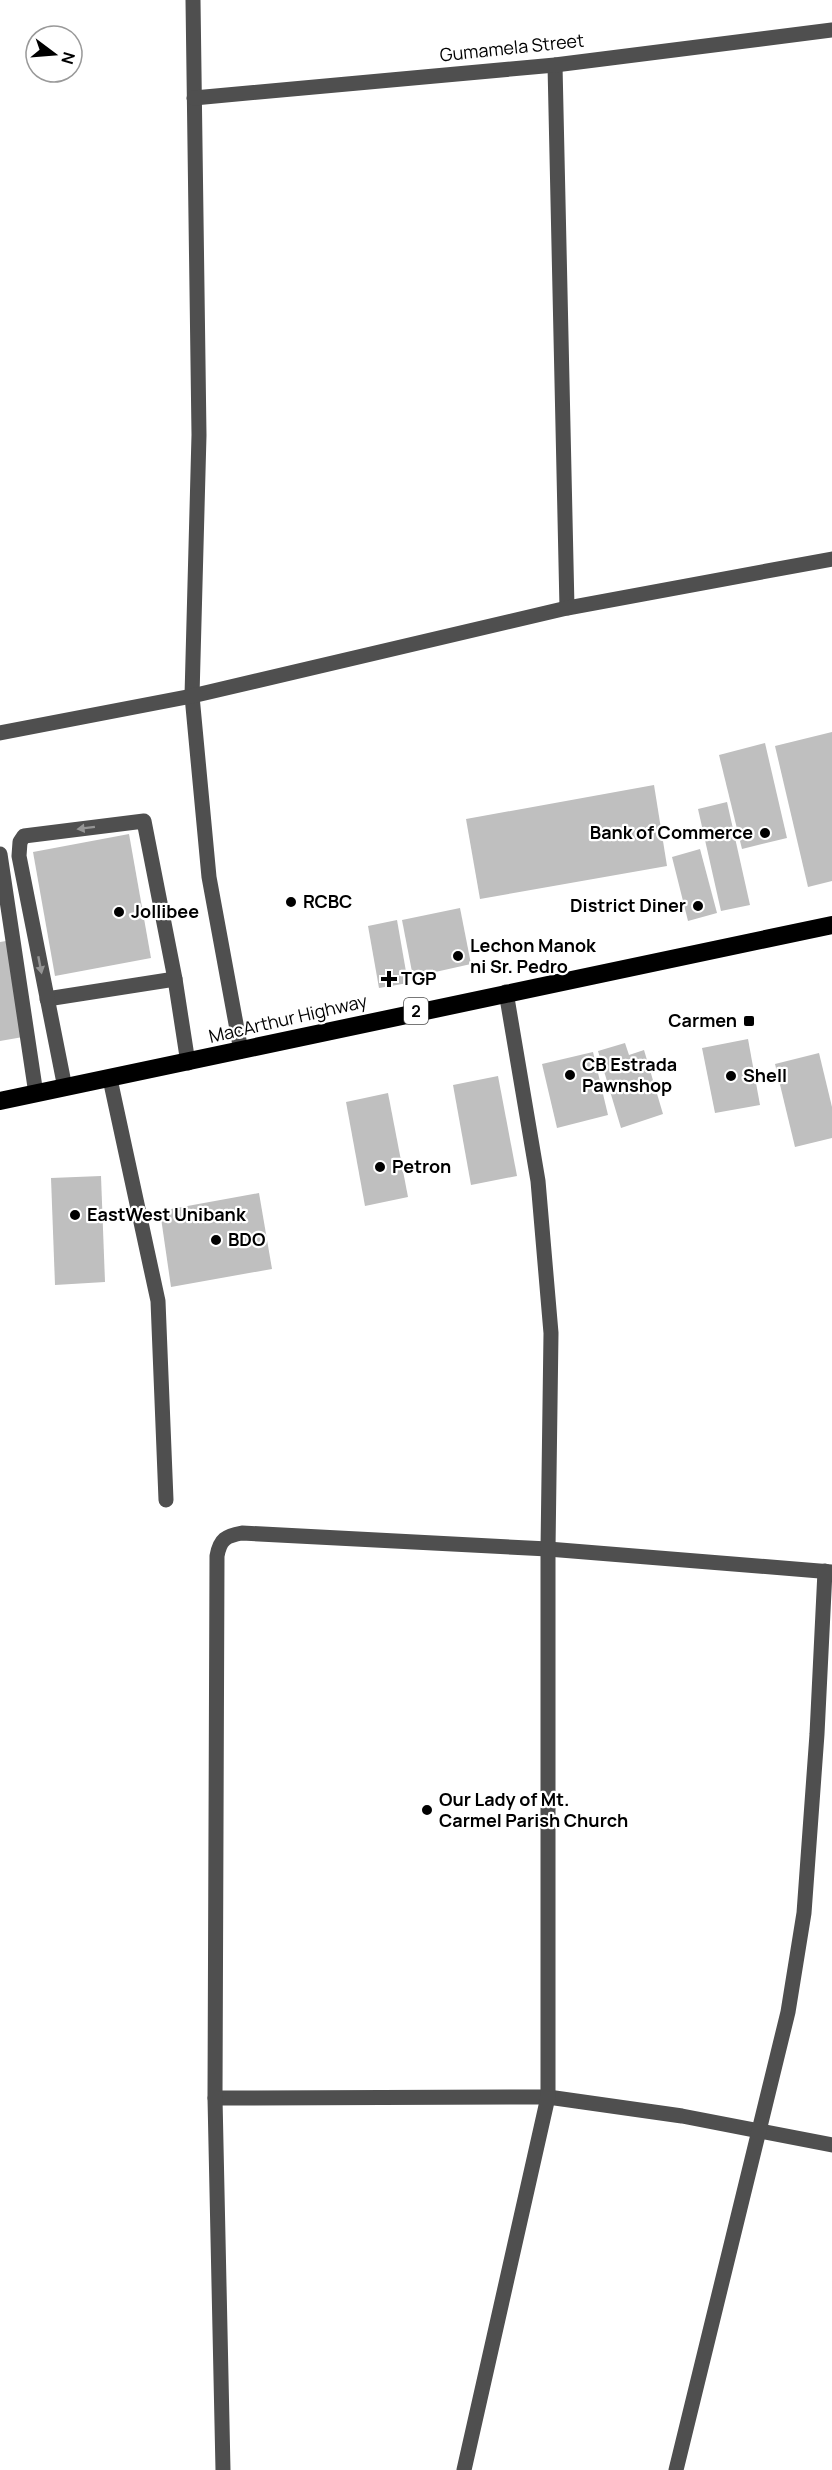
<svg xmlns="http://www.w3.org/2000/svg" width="832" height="2470" font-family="Manrope,sans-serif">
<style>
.building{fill:#bfbfbf}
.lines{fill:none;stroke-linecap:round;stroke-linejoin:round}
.minor{stroke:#4f4f4f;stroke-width:15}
.highway{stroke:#000;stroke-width:18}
.oneway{fill:#959595}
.poi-dot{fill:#000;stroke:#fff;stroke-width:2}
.labels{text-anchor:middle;stroke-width:4.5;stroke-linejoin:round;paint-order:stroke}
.shield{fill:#fff;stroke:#4c4c4c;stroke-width:1.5}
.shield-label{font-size:16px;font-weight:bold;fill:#000}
.street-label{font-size:18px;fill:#000;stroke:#fff}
.poi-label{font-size:18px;font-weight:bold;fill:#000;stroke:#fff;text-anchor:start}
</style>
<rect width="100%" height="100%" fill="#fff"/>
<g class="building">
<polygon points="832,732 832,881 808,887 775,746"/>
<polygon points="765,743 787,838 742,849 719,755"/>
<polygon points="654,785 667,866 480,899 466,819"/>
<polygon points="727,802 750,905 721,911 698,809"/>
<polygon points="129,834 151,958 55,976 33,852"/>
<polygon points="700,849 717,913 688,921 672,857"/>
<polygon points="460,908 471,964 413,977 402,920"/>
<polygon points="397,920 408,983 379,988 368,926"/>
<polygon points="6,941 23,1037 0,1041 0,942"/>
<polygon points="748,1039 760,1105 715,1113 702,1048"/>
<polygon points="625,1043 629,1055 644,1050 663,1114 621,1128 598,1051"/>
<polygon points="593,1052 608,1115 557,1128 542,1064"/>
<polygon points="819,1053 832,1107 832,1138 795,1147 775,1064"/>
<polygon points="498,1076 517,1176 471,1185 453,1085"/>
<polygon points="388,1093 408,1197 365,1206 346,1102"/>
<polygon points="101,1176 105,1282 55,1285 51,1178"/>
<polygon points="259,1193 272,1269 171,1287 160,1211"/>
</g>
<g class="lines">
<g class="minor">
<polyline points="193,0 199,435 192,696 209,877 241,1051"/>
<polyline points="555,65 567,608"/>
<polyline points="194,98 555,65 832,30"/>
<polyline points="0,733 192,696 567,608 832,559"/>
<polyline points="0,854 36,1094"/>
<polyline points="47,999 175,979"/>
<polyline points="110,1079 158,1301 166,1500"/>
<polyline points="65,1088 19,856 20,842 24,836 144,821 175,979 188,1063"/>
<polyline points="215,2098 548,2097 682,2116 832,2145"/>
<path d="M 223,2470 L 215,2098 L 217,1556 C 220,1539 226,1536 242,1533 L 548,1549 L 832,1572"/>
<polyline points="464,2470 548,2097 548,1549 551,1333 538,1181 506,992"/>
<polyline points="676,2470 788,2012 804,1913 817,1734 825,1571"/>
</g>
<polyline class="highway" points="0,1101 832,925"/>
</g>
<defs><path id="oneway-solid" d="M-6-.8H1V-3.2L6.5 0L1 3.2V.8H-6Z" transform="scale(1.5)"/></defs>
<g class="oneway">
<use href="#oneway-solid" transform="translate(86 828) rotate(173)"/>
<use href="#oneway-solid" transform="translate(40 965) rotate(79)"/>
</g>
<g class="poi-dot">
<circle cx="765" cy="833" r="6"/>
<circle cx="291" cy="902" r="6"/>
<circle cx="698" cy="906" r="6"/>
<circle cx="119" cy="912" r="6"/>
<circle cx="458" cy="956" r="6"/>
<path d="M386 970h6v6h6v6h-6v6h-6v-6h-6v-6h6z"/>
<rect x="743" y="1015" width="12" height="12" rx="3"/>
<circle cx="570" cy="1075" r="6"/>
<circle cx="731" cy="1076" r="6"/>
<circle cx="380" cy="1167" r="6"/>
<circle cx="75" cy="1215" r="6"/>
<circle cx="216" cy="1240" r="6"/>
<circle cx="427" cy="1810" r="6"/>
</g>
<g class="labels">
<rect class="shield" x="404" y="998" width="24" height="26" rx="4.5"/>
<g class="shield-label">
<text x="416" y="1017">2</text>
</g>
<g class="street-label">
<text transform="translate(512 48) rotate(-6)" y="6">Gumamela Street</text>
<text transform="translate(288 1019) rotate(-13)" y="6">MacArthur Highway</text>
</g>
<g class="poi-label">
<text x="753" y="839" text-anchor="end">Bank of Commerce</text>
<text x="303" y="908">RCBC</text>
<text x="686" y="912" text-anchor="end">District Diner</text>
<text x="131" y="918">Jollibee</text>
<text x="470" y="952">Lechon Manok<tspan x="470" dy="21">ni Sr. Pedro</tspan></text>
<text x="401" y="985">TGP</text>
<text x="737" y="1027" text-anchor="end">Carmen</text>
<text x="582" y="1071">CB Estrada<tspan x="582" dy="21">Pawnshop</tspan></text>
<text x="743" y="1082">Shell</text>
<text x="392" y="1173">Petron</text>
<text x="87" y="1221">EastWest Unibank</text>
<text x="228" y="1246">BDO</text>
<text x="439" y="1806">Our Lady of Mt.<tspan x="439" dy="21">Carmel Parish Church</tspan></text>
</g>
</g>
<g transform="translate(54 54) rotate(106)"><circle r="28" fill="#ffffff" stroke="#999999" stroke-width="1.5"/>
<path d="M0-4.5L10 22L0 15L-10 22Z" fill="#000000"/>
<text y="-9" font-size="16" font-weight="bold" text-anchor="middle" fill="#000000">N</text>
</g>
</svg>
